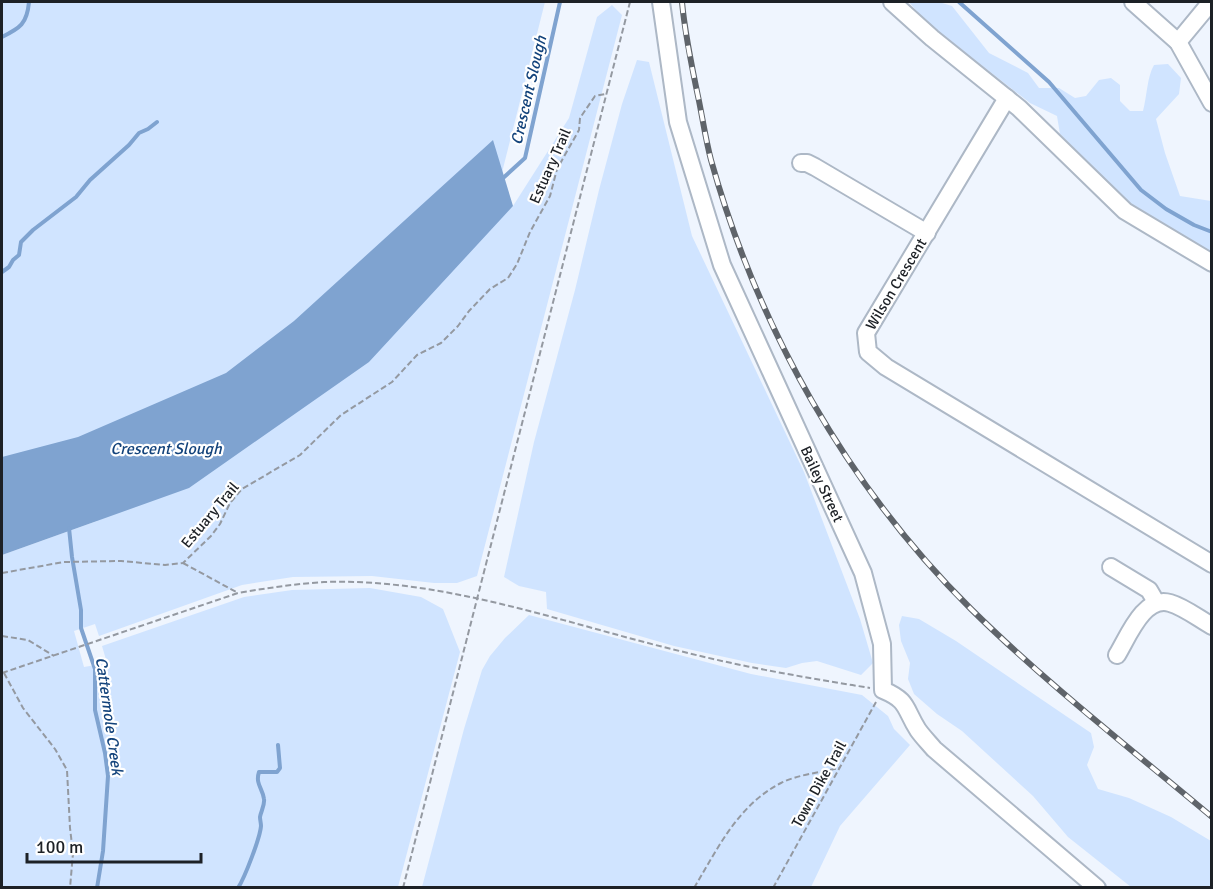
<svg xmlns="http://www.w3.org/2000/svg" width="1213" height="889" font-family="Signika,sans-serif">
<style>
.green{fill:#d0e4ff}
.water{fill:#7fa3d0}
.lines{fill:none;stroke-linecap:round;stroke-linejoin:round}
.stream{stroke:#7fa3d0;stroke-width:4}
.minor-casing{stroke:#adb8c6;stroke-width:20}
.path{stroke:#9499a1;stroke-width:2;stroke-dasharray:6 3;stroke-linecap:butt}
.minor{stroke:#fff;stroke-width:16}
.rail-casing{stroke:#5f646a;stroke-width:6}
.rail{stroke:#fff;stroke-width:4;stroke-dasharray:11;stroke-linecap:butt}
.labels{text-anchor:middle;stroke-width:4.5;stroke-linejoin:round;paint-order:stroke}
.street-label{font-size:15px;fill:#1d2126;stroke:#fff}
.water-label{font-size:16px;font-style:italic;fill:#13437b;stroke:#fff}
</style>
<rect width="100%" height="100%" fill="#eff5fe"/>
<g class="green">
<polygon points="2,2 545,2 487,232 513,206 569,118 597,17 612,5 622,15 477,576 457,583 434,583 372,576 293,577 242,585 99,636 95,624 74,631 84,667 107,663 102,646 244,597 292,590 370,588 421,597 443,609 460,652 398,887 2,887 2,555 97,521 2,545"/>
<path d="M 909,2 L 939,2 L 952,6 L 989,53 L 1028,73 L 1039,88 L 1059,88 L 1075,98 L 1086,96 L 1099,80 L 1111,78 L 1120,85 L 1120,101 L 1130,111 L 1143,111 C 1147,96 1147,77 1154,65 L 1168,64 L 1181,78 L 1179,94 L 1156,119 L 1165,153 L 1180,196 L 1211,201 L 1211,252 L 1130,203 L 1060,134 L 1057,116 L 1030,103 L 925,21 Z"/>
<polygon points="637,60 649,62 692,236 804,472 860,619 873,663 861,675 817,661 802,663 786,668 752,663 674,646 547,609 546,592 519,586 504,577 534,442 575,290 599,190 622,104"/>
<polygon points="529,615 751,674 862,695 888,716 894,729 910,745 840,826 811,887 422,887 464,729 482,670 490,656 505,638"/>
<polygon points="902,616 919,619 956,641 1091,733 1094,747 1087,765 1098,789 1129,798 1171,817 1211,841 1211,887 1131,887 1068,837 1033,796 962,731 937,714 914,694 908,679 910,663 901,641 899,625"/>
</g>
<polygon class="water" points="493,140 513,206 369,362 189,488 2,555 2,457 78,437 226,373 294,321"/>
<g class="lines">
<g class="stream">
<polyline points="959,2 1049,82 1141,190 1166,209 1194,225 1212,232"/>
<path d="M 2,37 C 20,28 27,24 29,2"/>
<polyline points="502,179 525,158 560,2"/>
<polyline points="2,272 9,267 13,260 19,255 21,242 33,230 76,197 90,180 129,145 139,133 148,129 157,122"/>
<polyline points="69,528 72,557 81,610 81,628 95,669 95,710 105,753 108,776 103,851 97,888"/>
<path d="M 238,888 C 245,877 260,838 261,826 C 261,823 260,820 260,817 C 261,811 265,805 264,799 C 263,789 255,784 259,772 L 277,772 L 280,768 L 278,745"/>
</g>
<defs>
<g id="minor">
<path d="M 661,2 L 678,122 L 722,265 L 863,573 L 882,644 L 883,690 C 909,701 904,708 918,730 C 923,737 929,743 934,749 L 1097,888"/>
<polyline points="892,2 932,38 1019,108 1125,211 1212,263"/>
<polyline points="1133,2 1178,42 1212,103"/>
<polyline points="1178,42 1211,2"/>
<polyline points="1007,98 866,333 868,352 886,367 1212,564"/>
<polyline points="801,163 807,163 815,167 927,233"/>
<polyline points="1111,567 1149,590 1156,602"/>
<path d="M 1117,655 C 1128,637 1144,595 1170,603 C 1184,607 1198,618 1212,626"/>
</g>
</defs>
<use href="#minor" class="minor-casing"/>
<g class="path">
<polyline points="183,563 238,593"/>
<polyline points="2,573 64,562 121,561 165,565 183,563 211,536 220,524 230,503 242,489 300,455 341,415 392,382 417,355 441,343 458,326 469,311 490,289 508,278 517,264 530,232 550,196 557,169 579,130 580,118 595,96 605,94"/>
<polyline points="2,636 28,640 54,656"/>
<path d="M 2,673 L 238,593 C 267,588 295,584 324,582 C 448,578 568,625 688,653 C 748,668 809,678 870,688"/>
<polyline points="4,673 23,708 55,749 67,770 70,828 73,853 70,888"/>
<polyline points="403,888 630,2"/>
<path d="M 694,888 C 718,848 738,805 781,783 C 796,775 822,772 839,768"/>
<polyline points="773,888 876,702"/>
</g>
<use href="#minor" class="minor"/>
<defs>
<path id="rail" d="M 682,2 C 685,35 692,68 699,101 C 703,121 706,141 711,160 C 758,328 847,486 971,609 C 1046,683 1131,749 1212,817"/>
</defs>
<use href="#rail" class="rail-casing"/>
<use href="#rail" class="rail"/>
</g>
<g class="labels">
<g class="street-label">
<text transform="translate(550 166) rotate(-66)" y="5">Estuary Trail</text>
<text transform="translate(896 284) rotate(-59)" y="5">Wilson Crescent</text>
<text transform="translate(822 484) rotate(65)" y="5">Bailey Street</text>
<text transform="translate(210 515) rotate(-50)" y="5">Estuary Trail</text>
<text transform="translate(819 784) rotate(-61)" y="5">Town Dike Trail</text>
</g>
<g class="water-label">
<text transform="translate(528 90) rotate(-77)" y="6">Crescent Slough</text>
<text x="166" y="454">Crescent Slough</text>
<text transform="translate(110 716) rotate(82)" y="6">Cattermole Creek</text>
</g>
</g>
<rect width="1213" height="889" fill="none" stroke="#1d2126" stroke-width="6"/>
<path d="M27 853v9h174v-9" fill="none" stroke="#1d2126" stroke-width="3"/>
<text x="36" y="853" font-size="18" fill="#1d2126" stroke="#ffffff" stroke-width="4.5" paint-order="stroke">100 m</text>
</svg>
